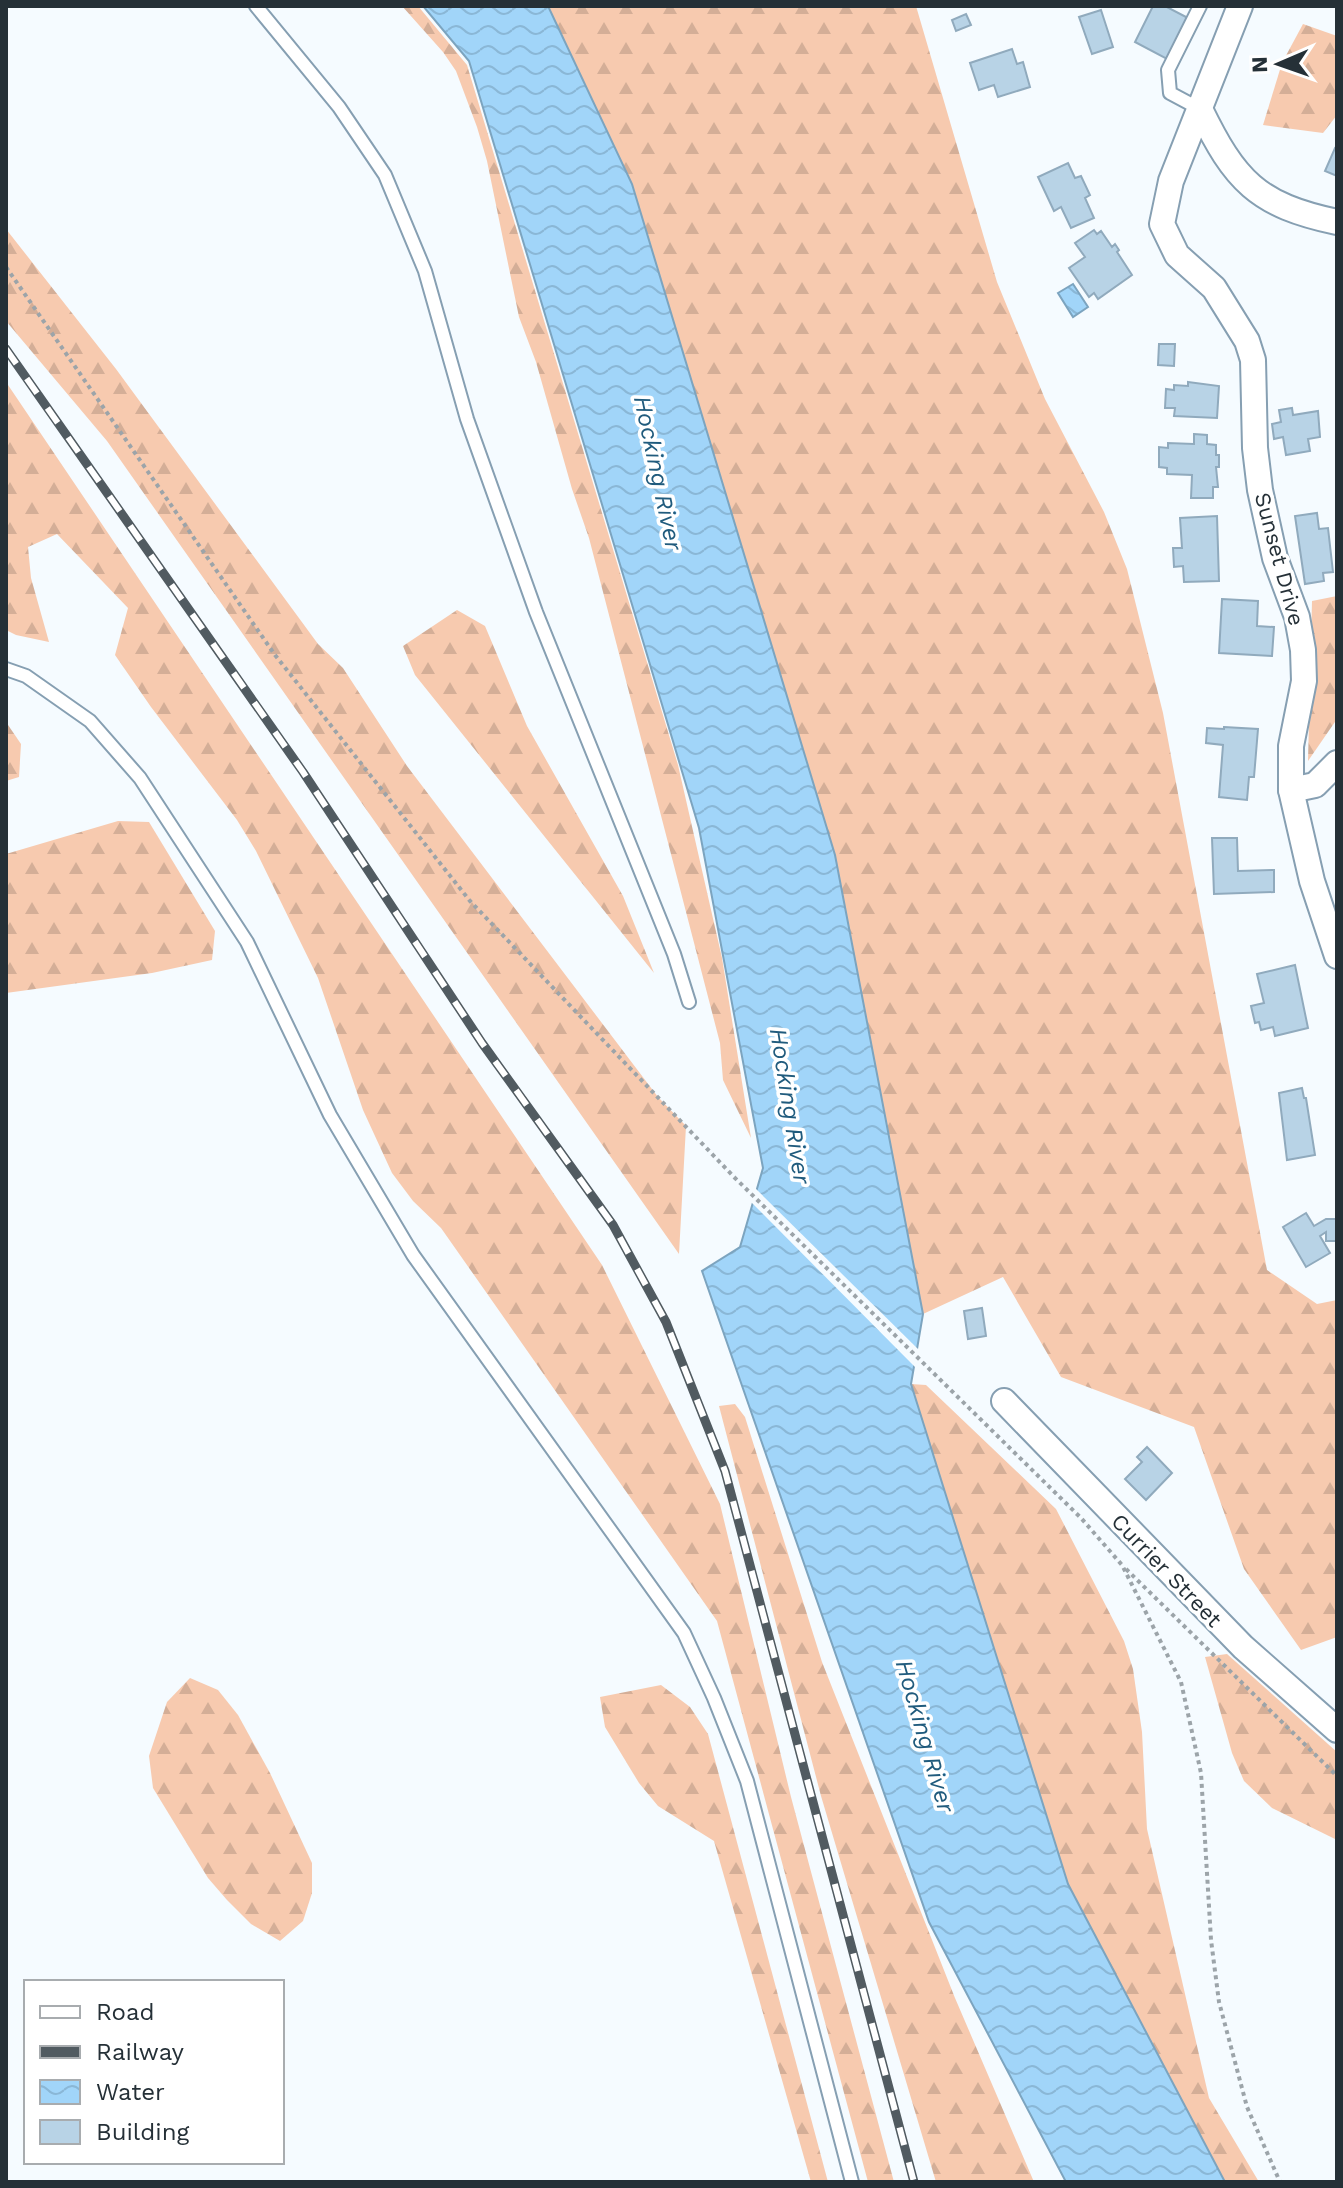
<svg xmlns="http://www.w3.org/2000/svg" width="1343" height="2188" font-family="'Work Sans',sans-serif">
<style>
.forest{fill:url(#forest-firs)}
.water{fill:url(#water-waves);stroke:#7ca4bf;stroke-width:2}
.pier{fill:#f5fbff}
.building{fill:#b8d3e6;stroke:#90aabd;stroke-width:2}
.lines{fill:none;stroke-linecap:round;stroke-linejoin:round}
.service-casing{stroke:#869fb2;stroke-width:16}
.minor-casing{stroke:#869fb2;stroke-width:28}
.path{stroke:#9ca4a9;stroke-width:4;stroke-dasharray:4 4;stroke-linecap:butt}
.service{stroke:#fff;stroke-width:12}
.minor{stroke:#fff;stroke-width:24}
.rail-casing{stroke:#515b61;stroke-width:9}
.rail{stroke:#fff;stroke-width:6;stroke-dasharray:18;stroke-linecap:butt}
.labels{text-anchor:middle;stroke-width:7;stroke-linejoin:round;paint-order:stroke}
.street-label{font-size:22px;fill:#253037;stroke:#fff}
.water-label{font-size:24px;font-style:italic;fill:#205b7d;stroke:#fff}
</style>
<defs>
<pattern id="forest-firs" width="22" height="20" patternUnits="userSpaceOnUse" patternTransform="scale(2)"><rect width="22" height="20" fill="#f7caaf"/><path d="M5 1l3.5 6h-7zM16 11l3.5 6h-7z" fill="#d4ae97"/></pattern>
<pattern id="water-waves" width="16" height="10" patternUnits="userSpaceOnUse" patternTransform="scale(2)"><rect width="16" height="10" fill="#a1d5f9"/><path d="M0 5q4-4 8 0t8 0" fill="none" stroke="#8ab7d6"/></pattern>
</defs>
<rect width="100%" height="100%" fill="#f5fbff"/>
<g class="forest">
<polygon points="402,6 418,6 467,65 678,765 722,958 751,1138 723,1080 720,1043 589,538 572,489 536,362 519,317 487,161 477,127 456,71 443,52"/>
<polygon points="548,6 916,6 997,282 1045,399 1104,512 1127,569 1163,713 1267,1270 1317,1304 1337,1300 1337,1637 1301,1650 1244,1569 1194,1427 1061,1377 1003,1277 923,1314 835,855"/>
<polygon points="1303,24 1337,36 1337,115 1323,133 1263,125 1282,63"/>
<polygon points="6,229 116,369 318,644 343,668 407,766 658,1097 686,1126 679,1254 107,441 6,321"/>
<polygon points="6,382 602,1265 720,1504 791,1797 894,2182 868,2182 717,1621 441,1228 413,1201 392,1173 363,1110 318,978 256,851 237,820 151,707 115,655 128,608 57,534 28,547 31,578 49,642 16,635 6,630"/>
<polygon points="1337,596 1337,719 1308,761 1312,601"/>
<polygon points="457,610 485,626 527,726 623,896 654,973 415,675 403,646"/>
<polygon points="6,722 21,744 19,777 6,781"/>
<polygon points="118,821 149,822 215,931 212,960 152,973 6,993 6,854"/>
<polygon points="911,1384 926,1385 1056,1509 1124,1641 1133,1669 1142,1732 1147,1829 1209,2098 1259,2182 1225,2182 1068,1884"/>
<polygon points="735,1404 745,1417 822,1662 955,1998 1034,2182 936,2182 821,1796 719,1406"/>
<polygon points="1227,1654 1337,1752 1337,1840 1272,1808 1244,1781 1232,1753 1205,1657"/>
<polygon points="190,1678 218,1690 238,1715 270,1773 312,1863 312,1893 303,1921 280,1941 251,1924 227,1900 208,1878 153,1788 149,1756 167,1702"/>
<polygon points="661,1685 690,1707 708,1734 828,2182 811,2182 714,1841 658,1806 639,1783 605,1727 600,1697"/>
</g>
<g class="water">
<polygon points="423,6 548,6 632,184 835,855 923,1314 911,1384 1068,1884 1225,2182 1066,2182 929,1922 702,1271 740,1247 763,1168 699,828 469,61"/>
<polygon points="1073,284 1088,307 1073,317 1058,293"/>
</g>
<polygon class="pier" points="753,1186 920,1351 917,1369 749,1200"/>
<g class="building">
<polygon points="1153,6 1165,6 1188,18 1167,59 1135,42"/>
<polygon points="1101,10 1113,47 1092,54 1079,17"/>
<polygon points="966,14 971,25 956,31 952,20"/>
<polygon points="1012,49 1017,64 1023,62 1030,87 998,97 994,85 979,90 970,63"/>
<polygon points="1335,148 1337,149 1337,176 1325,171"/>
<polygon points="1068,163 1075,178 1081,176 1090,195 1085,198 1094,218 1071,228 1061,207 1054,211 1038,177"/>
<polygon points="1094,230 1097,234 1101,231 1112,247 1115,244 1119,250 1117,252 1132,275 1098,299 1094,293 1089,297 1069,268 1085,257 1075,243"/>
<polygon points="1159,344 1175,344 1174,366 1158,365"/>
<polygon points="1188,382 1219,386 1217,418 1174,416 1175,408 1165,408 1166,389 1174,390 1174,385 1188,386"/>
<polygon points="1292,408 1293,415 1318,411 1320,437 1308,439 1310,451 1286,455 1283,437 1274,439 1272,424 1281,422 1279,410"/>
<polygon points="1194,434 1207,435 1207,444 1216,445 1216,455 1219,455 1219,467 1216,467 1218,487 1213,487 1213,498 1191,498 1192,475 1167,474 1167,468 1159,467 1159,447 1168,448 1168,443 1194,444"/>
<polygon points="1317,513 1319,529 1328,528 1333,572 1323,573 1324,581 1305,584 1295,516"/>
<polygon points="1217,516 1219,581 1184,582 1183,566 1174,567 1173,548 1182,548 1180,518"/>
<polygon points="1222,599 1258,601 1257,626 1274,627 1272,656 1219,653"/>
<polygon points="1224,727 1258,729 1254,777 1249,777 1247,800 1219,797 1223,745 1206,743 1207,728 1224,729"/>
<polygon points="1212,838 1237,838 1238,871 1274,870 1274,892 1214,894"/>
<polygon points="1295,965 1308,1028 1275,1036 1273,1027 1261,1030 1259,1022 1255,1023 1251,1006 1264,1003 1257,974"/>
<polygon points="1302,1088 1304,1098 1306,1098 1315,1155 1287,1160 1279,1093"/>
<polygon points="1306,1213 1314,1226 1326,1219 1337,1219 1337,1241 1326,1241 1326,1232 1320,1236 1330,1253 1306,1267 1283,1227"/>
<polygon points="982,1308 986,1336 968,1339 964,1311"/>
<polygon points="1147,1447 1172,1473 1146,1500 1125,1479 1142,1462 1137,1457"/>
</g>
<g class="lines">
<defs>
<g id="service">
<polyline points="256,6 339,107 385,175 425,271 467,419 536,612 674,954 689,1002"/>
<polyline points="1200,109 1170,93 1168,70 1200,6"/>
<polyline points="6,669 26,676 90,721 140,778 247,942 330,1115 413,1255 684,1633 714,1698 747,1781 852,2182"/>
</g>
<g id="minor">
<polyline points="1240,6 1171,181 1162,224 1177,255 1214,288 1247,341 1253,360 1255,448 1260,490 1275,558 1297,617 1303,650 1304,681 1291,746 1291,790 1312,881 1337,956"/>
<path d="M 1200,109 C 1235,181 1257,205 1337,222"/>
<polyline points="1291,790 1315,785 1337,763"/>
<polyline points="1004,1401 1243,1647 1337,1730"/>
</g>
</defs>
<use href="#service" class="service-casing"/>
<use href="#minor" class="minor-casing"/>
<g class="path">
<polyline points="6,267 275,655 470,901 735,1178 1081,1518 1122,1565 1181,1682 1201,1773 1211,1940 1219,2002 1247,2107 1280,2182"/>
<polyline points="1126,1569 1337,1776"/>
</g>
<use href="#service" class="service"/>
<use href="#minor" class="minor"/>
<defs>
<polyline id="rail" points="6,349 303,772 482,1043 613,1225 666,1322 725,1471 914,2182"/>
</defs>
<use href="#rail" class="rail-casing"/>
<use href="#rail" class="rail"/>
</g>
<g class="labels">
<g class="street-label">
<text transform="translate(1280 559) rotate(75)" y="8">Sunset Drive</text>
<text transform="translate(1167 1570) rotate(46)" y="8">Currier Street</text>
</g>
<g class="water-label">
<text transform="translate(658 473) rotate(78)" y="8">Hocking River</text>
<text transform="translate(790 1106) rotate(81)" y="8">Hocking River</text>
<text transform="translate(925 1736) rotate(74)" y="8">Hocking River</text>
</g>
</g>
<rect width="1343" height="2188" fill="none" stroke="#253037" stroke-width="16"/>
<rect x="24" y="1980" width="260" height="184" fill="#ffffff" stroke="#a8acaf" stroke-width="2"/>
<rect x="40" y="2006" width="40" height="12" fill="#ffffff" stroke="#a8acaf" stroke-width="2"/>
<text x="96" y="2020" font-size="24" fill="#253037">Road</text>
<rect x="40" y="2046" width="40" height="12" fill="#515b61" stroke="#a8acaf" stroke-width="2"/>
<text x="96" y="2060" font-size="24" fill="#253037">Railway</text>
<rect x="40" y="2080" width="40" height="24" fill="url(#water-waves)" stroke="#a8acaf" stroke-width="2"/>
<text x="96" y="2100" font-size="24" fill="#253037">Water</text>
<rect x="40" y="2120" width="40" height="24" fill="#b8d3e6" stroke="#a8acaf" stroke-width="2"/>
<text x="96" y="2140" font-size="24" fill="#253037">Building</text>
<g transform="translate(1279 64) rotate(268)" stroke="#ffffff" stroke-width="6" paint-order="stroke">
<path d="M0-6L14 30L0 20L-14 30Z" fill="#253037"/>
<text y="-12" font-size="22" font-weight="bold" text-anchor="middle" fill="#253037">N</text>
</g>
</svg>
